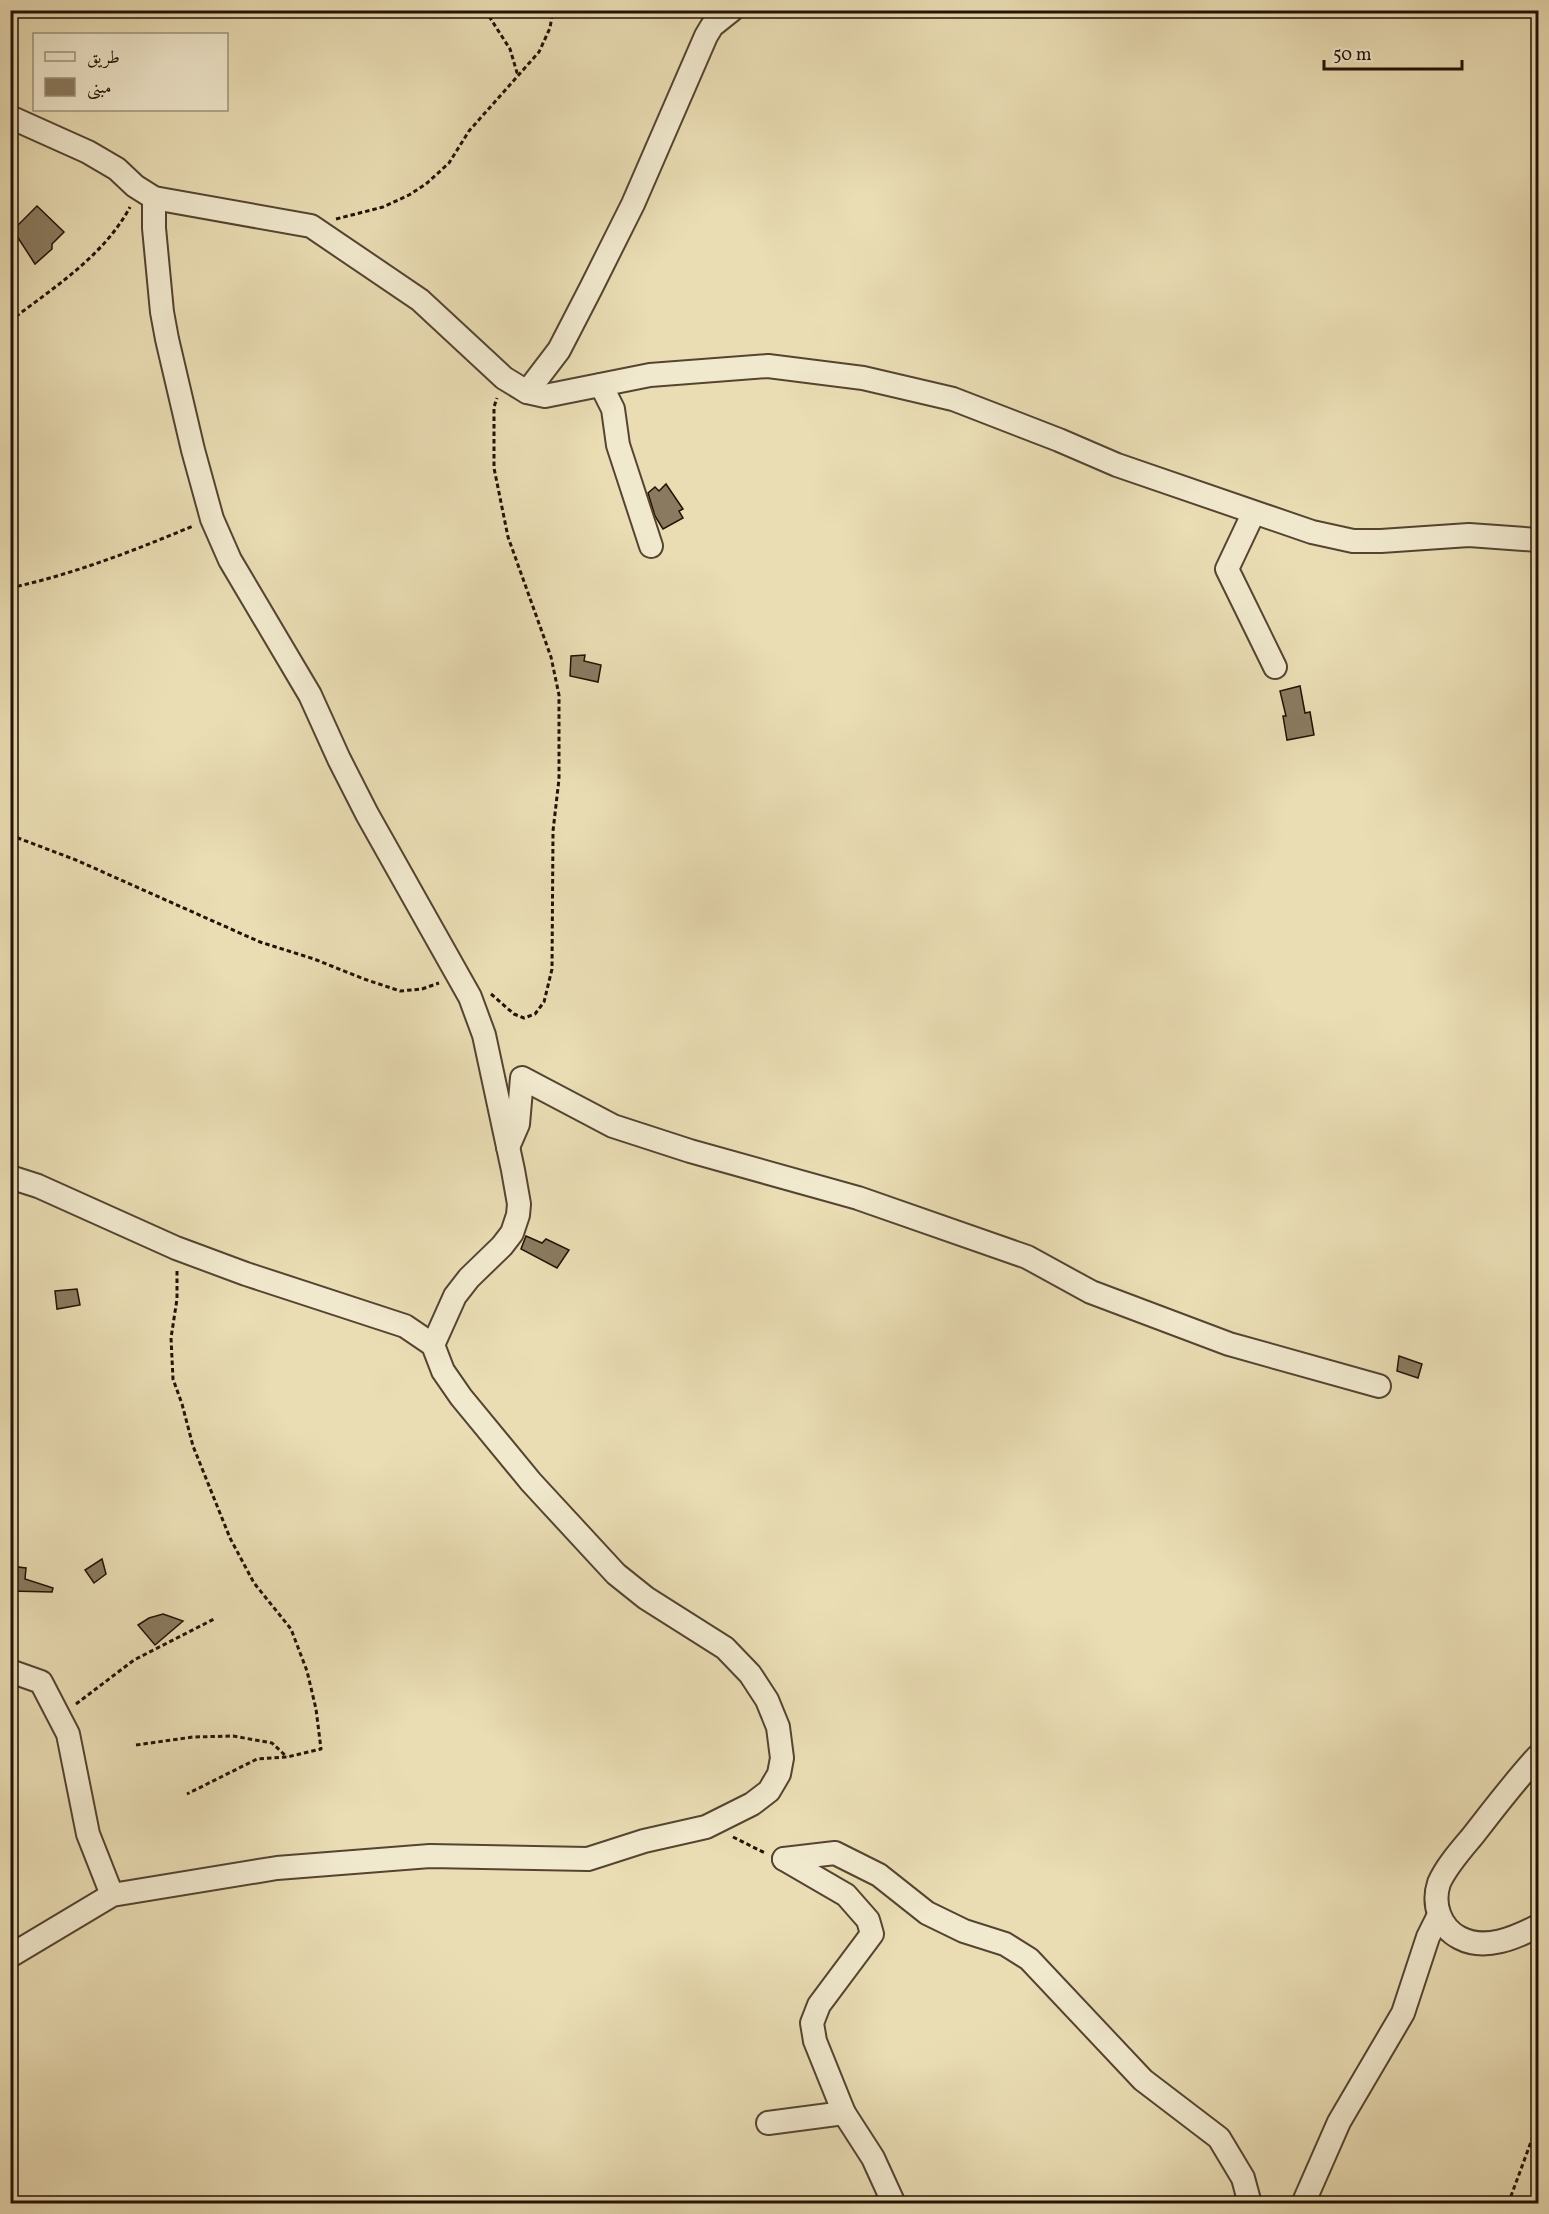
<svg xmlns="http://www.w3.org/2000/svg" width="1549" height="2214" font-family="Vollkorn,Amiri,serif">
<style>
.building{fill:#8a7b60;stroke:#231105;stroke-width:1.5}
.lines{fill:none;stroke-linecap:round;stroke-linejoin:round}
.minor-casing{stroke:#554431;stroke-width:26}
.path{stroke:#231105;stroke-width:3;stroke-dasharray:4.5 3;stroke-linecap:butt}
.minor{stroke:#f1e9ce;stroke-width:22}
</style>
<rect width="100%" height="100%" fill="#eaddb4"/>
<filter id="stains"><feTurbulence type="fractalNoise" baseFrequency=".00333" numOctaves="4"/><feColorMatrix values="0 0 0 0 .2 0 0 0 0 .09 0 0 0 0 .02 0 0 0 .5 -.17"/></filter>
<radialGradient id="worn" r=".72"><stop offset=".6" stop-color="#630" stop-opacity="0"/><stop offset="1" stop-color="#630" stop-opacity=".3"/></radialGradient>
<g class="building">
<polygon points="37,206 64,232 52,244 52,249 35,264 13,230"/>
<polygon points="666,484 683,509 679,511 683,518 663,529 655,516 648,493 655,487 659,491"/>
<polygon points="585,655 584,661 601,665 598,682 570,676 571,656"/>
<polygon points="1300,686 1305,713 1310,712 1314,735 1287,740 1283,716 1286,716 1280,691"/>
<polygon points="526,1236 542,1243 546,1239 569,1250 557,1268 521,1249"/>
<polygon points="77,1289 80,1305 57,1309 55,1291"/>
<polygon points="1399,1356 1422,1364 1418,1378 1397,1371"/>
<polygon points="102,1559 106,1574 94,1583 85,1570"/>
<polygon points="10,1566 26,1568 25,1579 53,1588 52,1592 10,1591"/>
<polygon points="163,1614 183,1621 155,1645 138,1625 149,1618"/>
</g>
<g class="lines">
<defs>
<g id="minor">
<polyline points="10,117 88,152 117,169 135,186 154,198 311,226 420,300 504,378 527,392 545,396 650,375 768,366 863,378 953,399 1059,440 1117,465 1312,532 1353,541 1381,541 1469,535 1538,540"/>
<polyline points="154,198 154,228 162,312 167,339 193,450 212,519 230,560 310,695 339,759 367,814 470,997 484,1035 513,1170 519,1204 518,1215 512,1233 502,1246 469,1278 455,1296 433,1345"/>
<polyline points="601,385 613,409 618,445 651,546"/>
<polyline points="527,392 559,350 591,288 633,204 706,36 712,26 732,10"/>
<polyline points="1253,514 1227,569 1275,667"/>
<polyline points="508,1147 518,1124 522,1078 613,1126 690,1151 858,1198 1027,1257 1091,1292 1229,1344 1379,1386"/>
<polyline points="10,1177 38,1186 176,1248 246,1274 405,1326 433,1345 443,1371 461,1397 531,1482 616,1574 646,1598 725,1648 750,1674 767,1700 778,1727 782,1758 779,1774 769,1791 752,1804 706,1827 644,1841 588,1859 430,1856 277,1868 112,1895 10,1956"/>
<polyline points="10,1671 41,1682 68,1734 88,1834 112,1895"/>
<path d="M 1538,1756 C 1514,1782 1493,1810 1471,1838 C 1460,1851 1446,1867 1439,1883 C 1432,1904 1440,1928 1460,1938 C 1485,1951 1515,1938 1538,1926"/>
<polyline points="784,1859 835,1853 879,1875 927,1913 964,1931 1005,1944 1029,1959 1143,2080 1219,2138 1243,2178 1250,2204"/>
<polyline points="784,1859 846,1895 868,1920 872,1934 819,2005 812,2023 815,2041 844,2113 873,2158 894,2204"/>
<polyline points="768,2123 844,2113"/>
<polyline points="1303,2204 1339,2122 1403,2013 1428,1937 1439,1915"/>
</g>
</defs>
<use href="#minor" class="minor-casing"/>
<g class="path">
<polyline points="485,10 510,49 518,76"/>
<polyline points="336,219 383,207 409,195 426,184 449,163 469,131 539,52 550,28 553,10"/>
<path d="M 10,321 C 53,288 104,256 130,207"/>
<path d="M 10,588 C 74,574 133,551 193,526"/>
<polyline points="10,835 76,860 260,942 314,959 364,979 400,991 422,989 439,983"/>
<polyline points="491,994 514,1014 524,1018 535,1014 544,1002 552,969 553,831 559,779 559,695 551,657 508,537 494,468 494,407 497,398"/>
<polyline points="177,1271 177,1299 171,1338 173,1379 182,1404 193,1446 230,1538 254,1583 291,1629 307,1671 316,1709 321,1749 287,1757 257,1759 187,1794"/>
<polyline points="76,1704 134,1660 214,1619"/>
<polyline points="136,1745 193,1737 233,1736 272,1743 287,1757"/>
<polyline points="733,1837 765,1853"/>
<polyline points="1510,2204 1511,2196 1538,2123"/>
</g>
<use href="#minor" class="minor"/>
</g>
<rect width="1549" height="2214" fill="none" stroke="#eaddb4" stroke-width="36"/>
<rect x="12" y="12" width="1525" height="2190" fill="none" stroke="#231105" stroke-width="3"/>
<rect x="18" y="18" width="1513" height="2178" fill="none" stroke="#231105" stroke-width="1.5"/>
<rect x="33" y="33" width="195" height="78" fill="#f1e9ce" stroke="#9f937e" stroke-width="1.5"/>
<rect x="45" y="52" width="30" height="9" fill="#f1e9ce" stroke="#9f937e" stroke-width="1.5"/>
<text x="87" y="63" font-size="18" fill="#231105">طريق</text>
<rect x="45" y="78" width="30" height="18" fill="#8a7b60" stroke="#9f937e" stroke-width="1.5"/>
<text x="87" y="93" font-size="18" fill="#231105">مبنى</text>
<path d="M1324 60v9h138v-9" fill="none" stroke="#231105" stroke-width="3"/>
<text x="1333" y="60" font-size="18" fill="#231105" stroke="#f1e9ce" stroke-width="4.5" paint-order="stroke">50 m</text>
<rect width="100%" height="100%" filter="url(#stains)"/>
<rect width="100%" height="100%" fill="url(#worn)"/>
</svg>
